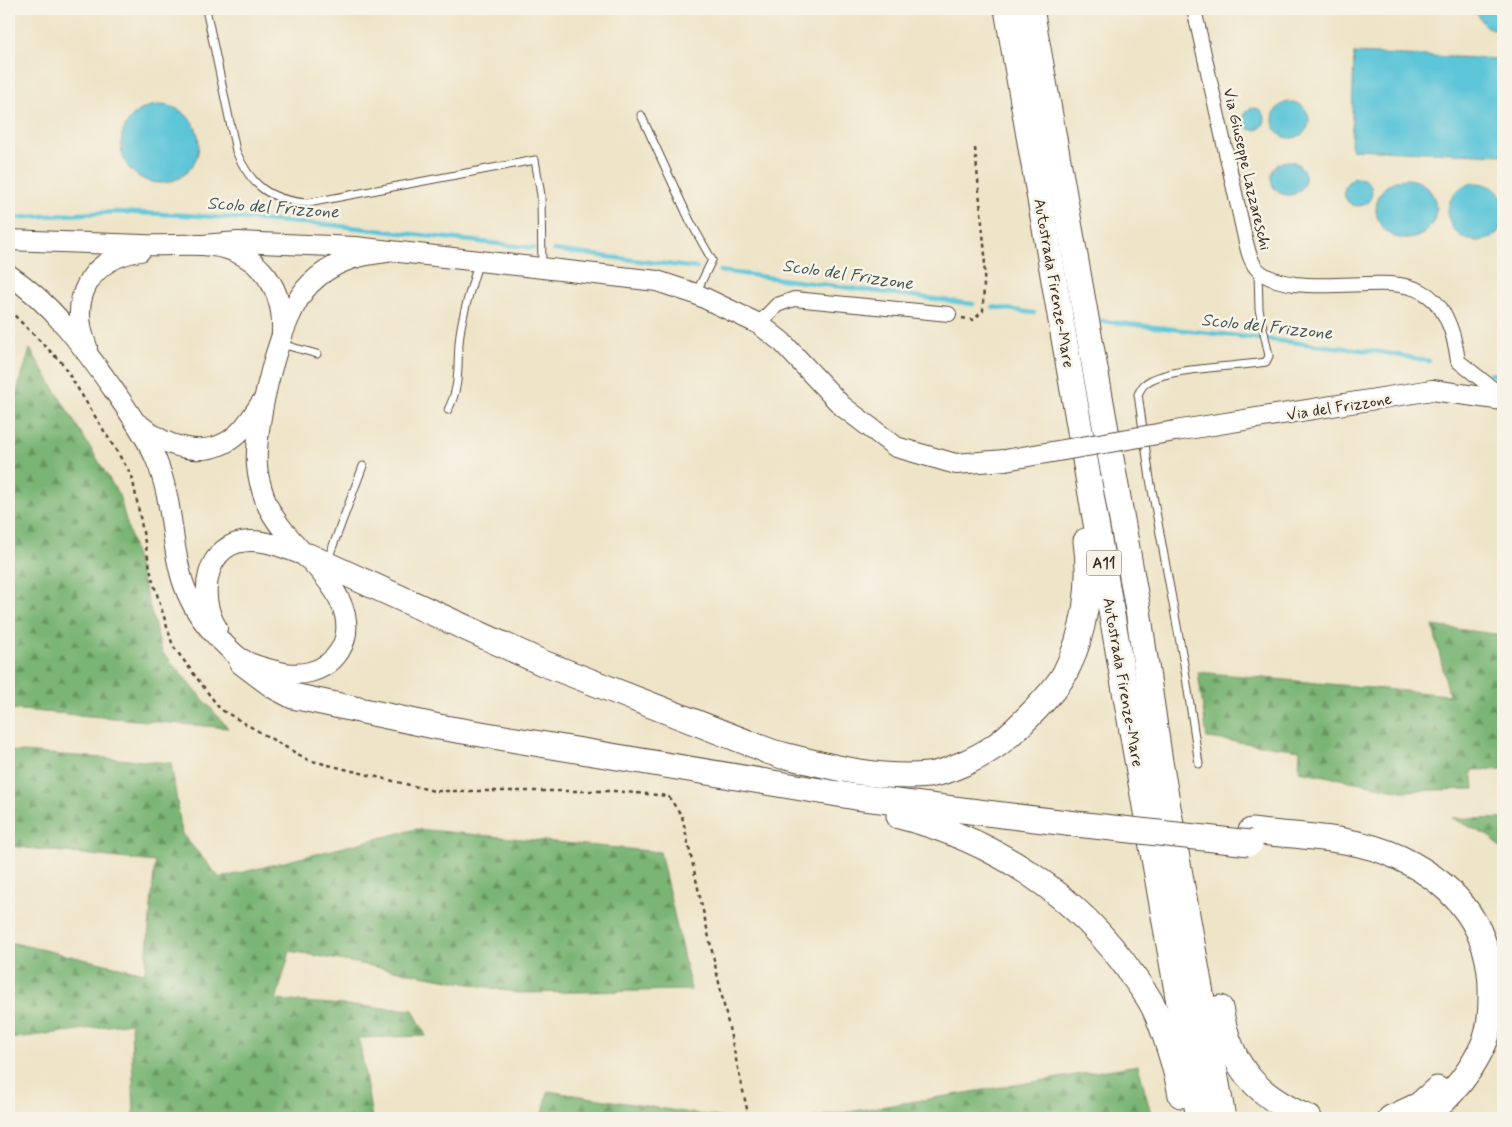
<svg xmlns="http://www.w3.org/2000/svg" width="1512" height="1127" font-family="Mynerve,sans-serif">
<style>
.forest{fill:url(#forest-firs);stroke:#5a7049}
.water{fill:#5cc5d8;stroke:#4c787b}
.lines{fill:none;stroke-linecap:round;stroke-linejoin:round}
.stream{stroke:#5cc5d8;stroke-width:4.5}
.lane-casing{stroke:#564637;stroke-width:9}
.street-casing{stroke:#564637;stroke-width:16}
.secondary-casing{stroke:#564637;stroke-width:22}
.highway-casing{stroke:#564637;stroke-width:27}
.path{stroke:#564637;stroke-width:2.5;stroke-dasharray:4 4;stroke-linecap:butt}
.lane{stroke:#fff;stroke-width:7}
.street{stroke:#fff;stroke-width:14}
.secondary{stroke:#fff;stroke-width:20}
.highway{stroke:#fff;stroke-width:25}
.secondary-bridge-casing{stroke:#564637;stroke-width:22;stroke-linecap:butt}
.highway-bridge-casing{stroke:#564637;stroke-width:27;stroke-linecap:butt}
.secondary-bridge{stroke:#fff;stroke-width:20}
.highway-bridge{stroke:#fff;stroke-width:25}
.labels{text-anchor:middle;stroke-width:5;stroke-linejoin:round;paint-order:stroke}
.shield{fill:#f7f3e8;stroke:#73665b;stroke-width:1}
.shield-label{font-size:15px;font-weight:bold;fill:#3b2a1e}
.street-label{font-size:16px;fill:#3b2a1e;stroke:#f7f3e8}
.water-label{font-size:18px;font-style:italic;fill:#455856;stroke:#f7f3e8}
</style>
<defs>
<pattern id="forest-firs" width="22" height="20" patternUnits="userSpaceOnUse" patternTransform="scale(1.25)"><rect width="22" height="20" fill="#7ab574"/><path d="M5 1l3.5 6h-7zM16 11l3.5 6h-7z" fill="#65935f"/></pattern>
</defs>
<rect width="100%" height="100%" fill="#f7f3e8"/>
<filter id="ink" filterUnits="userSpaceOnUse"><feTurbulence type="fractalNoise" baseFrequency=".02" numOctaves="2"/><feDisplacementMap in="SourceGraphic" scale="10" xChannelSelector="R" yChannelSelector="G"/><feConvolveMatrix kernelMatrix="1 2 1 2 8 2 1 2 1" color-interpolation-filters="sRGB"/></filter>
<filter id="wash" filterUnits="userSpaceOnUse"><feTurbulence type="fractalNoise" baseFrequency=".0096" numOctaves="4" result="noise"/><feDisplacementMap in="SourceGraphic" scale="20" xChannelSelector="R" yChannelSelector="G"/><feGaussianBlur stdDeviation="1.12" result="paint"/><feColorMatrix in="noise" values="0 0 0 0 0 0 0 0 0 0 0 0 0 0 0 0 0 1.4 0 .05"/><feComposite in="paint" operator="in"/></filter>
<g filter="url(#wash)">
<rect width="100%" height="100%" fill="#eee4c7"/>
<g class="forest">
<polygon points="30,349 119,495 162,652 228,728 9,709 9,417"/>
<polygon points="1433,626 1503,635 1503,769 1472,770 1474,789 1401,791 1299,771 1300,750 1207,738 1198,672 1449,695"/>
<polygon points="9,751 171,763 182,834 220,878 416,829 660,852 691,990 519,993 290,951 276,1000 413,1010 426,1036 359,1038 372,1118 134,1118 131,1023 9,1039 9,942 145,973 155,862 9,846"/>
<polygon points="1452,818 1503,819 1503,852 1492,838"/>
<polygon points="1138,1065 1152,1118 811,1118"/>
<polygon points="548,1091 723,1118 542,1118"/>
</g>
<g class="water">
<polygon points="1474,9 1503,9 1503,34 1485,26"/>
<polygon points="1354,53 1503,59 1503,155 1351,149"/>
<circle cx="1291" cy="120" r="18"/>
<circle cx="160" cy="144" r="39"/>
<circle cx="1254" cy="119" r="11"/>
<circle cx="1288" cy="178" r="17"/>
<circle cx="1358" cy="192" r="14"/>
<circle cx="1406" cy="209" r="30"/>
<circle cx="1477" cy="212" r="29"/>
</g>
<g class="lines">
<g class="stream">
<polyline points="9,218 116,212 184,215 332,225 534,248"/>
<polyline points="554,250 697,268"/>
<polyline points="720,271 973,304"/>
<polyline points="993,307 1034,313"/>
<polyline points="1101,321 1380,352 1429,361"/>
<polyline points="1490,374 1503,376"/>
</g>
</g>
</g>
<g filter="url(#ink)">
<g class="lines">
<defs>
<g id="lane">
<path d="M 206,9 L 236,151 C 251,186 269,200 308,203 L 535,160 L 541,195 L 542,267"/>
<polyline points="641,115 690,221 712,260 696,293"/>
<polyline points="281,344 317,354"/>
<path d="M 448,410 C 462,383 456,363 460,334 C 463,310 472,286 478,263"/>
<polyline points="328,559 363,466"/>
<path d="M 1199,764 L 1184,664 L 1150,479 L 1138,394 C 1140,391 1142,386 1145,384 C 1164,367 1238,367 1266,362 L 1269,356 L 1259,309 L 1258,271"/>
</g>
<g id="street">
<path d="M 1194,9 L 1243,229 C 1246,241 1248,259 1257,269 C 1266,279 1282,282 1295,284 C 1374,293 1444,252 1458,361 L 1492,388 L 1503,391"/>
<polyline points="759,324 777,305 794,299 949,314"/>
</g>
<g id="secondary">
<path d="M 9,240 C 53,242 97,243 142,245 C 162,246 182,244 202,245 C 253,247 284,282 282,332"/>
<polyline points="203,245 238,242 355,247 657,281 696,294 759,324 782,342 842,406 896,447 956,464 1005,460"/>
<path d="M 9,275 C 53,304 83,347 113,389 C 128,411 144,433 155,457 C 184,525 160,581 219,639 C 234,653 238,660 258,666 C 275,671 292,677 310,672 C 336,665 351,642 345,615 C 336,574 283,543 266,502 C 262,491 258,478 257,466 C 254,425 280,313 310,284 C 332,262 357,255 387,252"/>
<path d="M 87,347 C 68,299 89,259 140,251"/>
<path d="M 140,425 C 165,447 205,460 234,437 C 246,428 253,415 261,403"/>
<polyline points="1175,431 1432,390 1503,400"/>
<path d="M 217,628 C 197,597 205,541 251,541 C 269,541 287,549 303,555"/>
</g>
<g id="highway">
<polyline points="1007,9 1199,1118"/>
<polyline points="1031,9 1138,610 1160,762 1223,1118"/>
<polyline points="308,556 543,663 782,756"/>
<polyline points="242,662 274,686 293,696 439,727 856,797 1067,823"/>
<path d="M 767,751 C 820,764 873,780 928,775 C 946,773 978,758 994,747 C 1012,735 1054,693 1065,673 C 1085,634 1092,584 1086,541"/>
<path d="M 899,816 C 994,840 1078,895 1133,976 C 1140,986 1149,997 1154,1008 C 1164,1028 1177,1072 1181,1095"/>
<path d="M 1251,831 C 1299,837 1355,836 1400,858 C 1458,886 1493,930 1491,996 C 1491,1010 1490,1028 1485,1041 C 1472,1072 1450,1097 1425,1118"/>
<path d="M 1220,1008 C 1230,1065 1255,1096 1309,1118"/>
<polyline points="1391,1118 1419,1105 1437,1089"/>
</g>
</defs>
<use href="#lane" class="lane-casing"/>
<use href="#street" class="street-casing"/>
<use href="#secondary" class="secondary-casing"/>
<use href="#highway" class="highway-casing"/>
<g class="path">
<polyline points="595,9 597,15"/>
<polyline points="9,310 62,363 132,476 152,578 173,646 220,709 308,760 434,791 614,791 668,796 682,816 749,1118"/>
<polyline points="962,318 973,320 983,311 985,255 975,148"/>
</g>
<use href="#lane" class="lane"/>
<use href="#street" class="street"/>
<use href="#secondary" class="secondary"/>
<use href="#highway" class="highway"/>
<defs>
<polyline id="secondary-bridge" points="1005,460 1175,431"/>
<polyline id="highway-bridge" points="1067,823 1250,843"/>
</defs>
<use href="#secondary-bridge" class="secondary-bridge-casing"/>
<use href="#highway-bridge" class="highway-bridge-casing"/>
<use href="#secondary-bridge" class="secondary-bridge"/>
<use href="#highway-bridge" class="highway-bridge"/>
</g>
</g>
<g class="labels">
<rect class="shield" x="1086.5" y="550.5" width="35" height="25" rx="4"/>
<g class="shield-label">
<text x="1104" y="568">A11</text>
</g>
<g class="street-label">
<text transform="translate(1248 169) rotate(77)" y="6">Via Giuseppe Lazzareschi</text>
<text transform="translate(1055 283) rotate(80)" y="6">Autostrada Firenze-Mare</text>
<text transform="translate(1339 406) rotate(-9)" y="6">Via del Frizzone</text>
<text transform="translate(1124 682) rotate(80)" y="6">Autostrada Firenze-Mare</text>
</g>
<g class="water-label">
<text transform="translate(273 207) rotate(4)" y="6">Scolo del Frizzone</text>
<text transform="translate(848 274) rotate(8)" y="6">Scolo del Frizzone</text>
<text transform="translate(1267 326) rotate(6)" y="6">Scolo del Frizzone</text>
</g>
</g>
<rect width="1512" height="1127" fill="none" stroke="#f7f3e8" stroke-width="30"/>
</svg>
